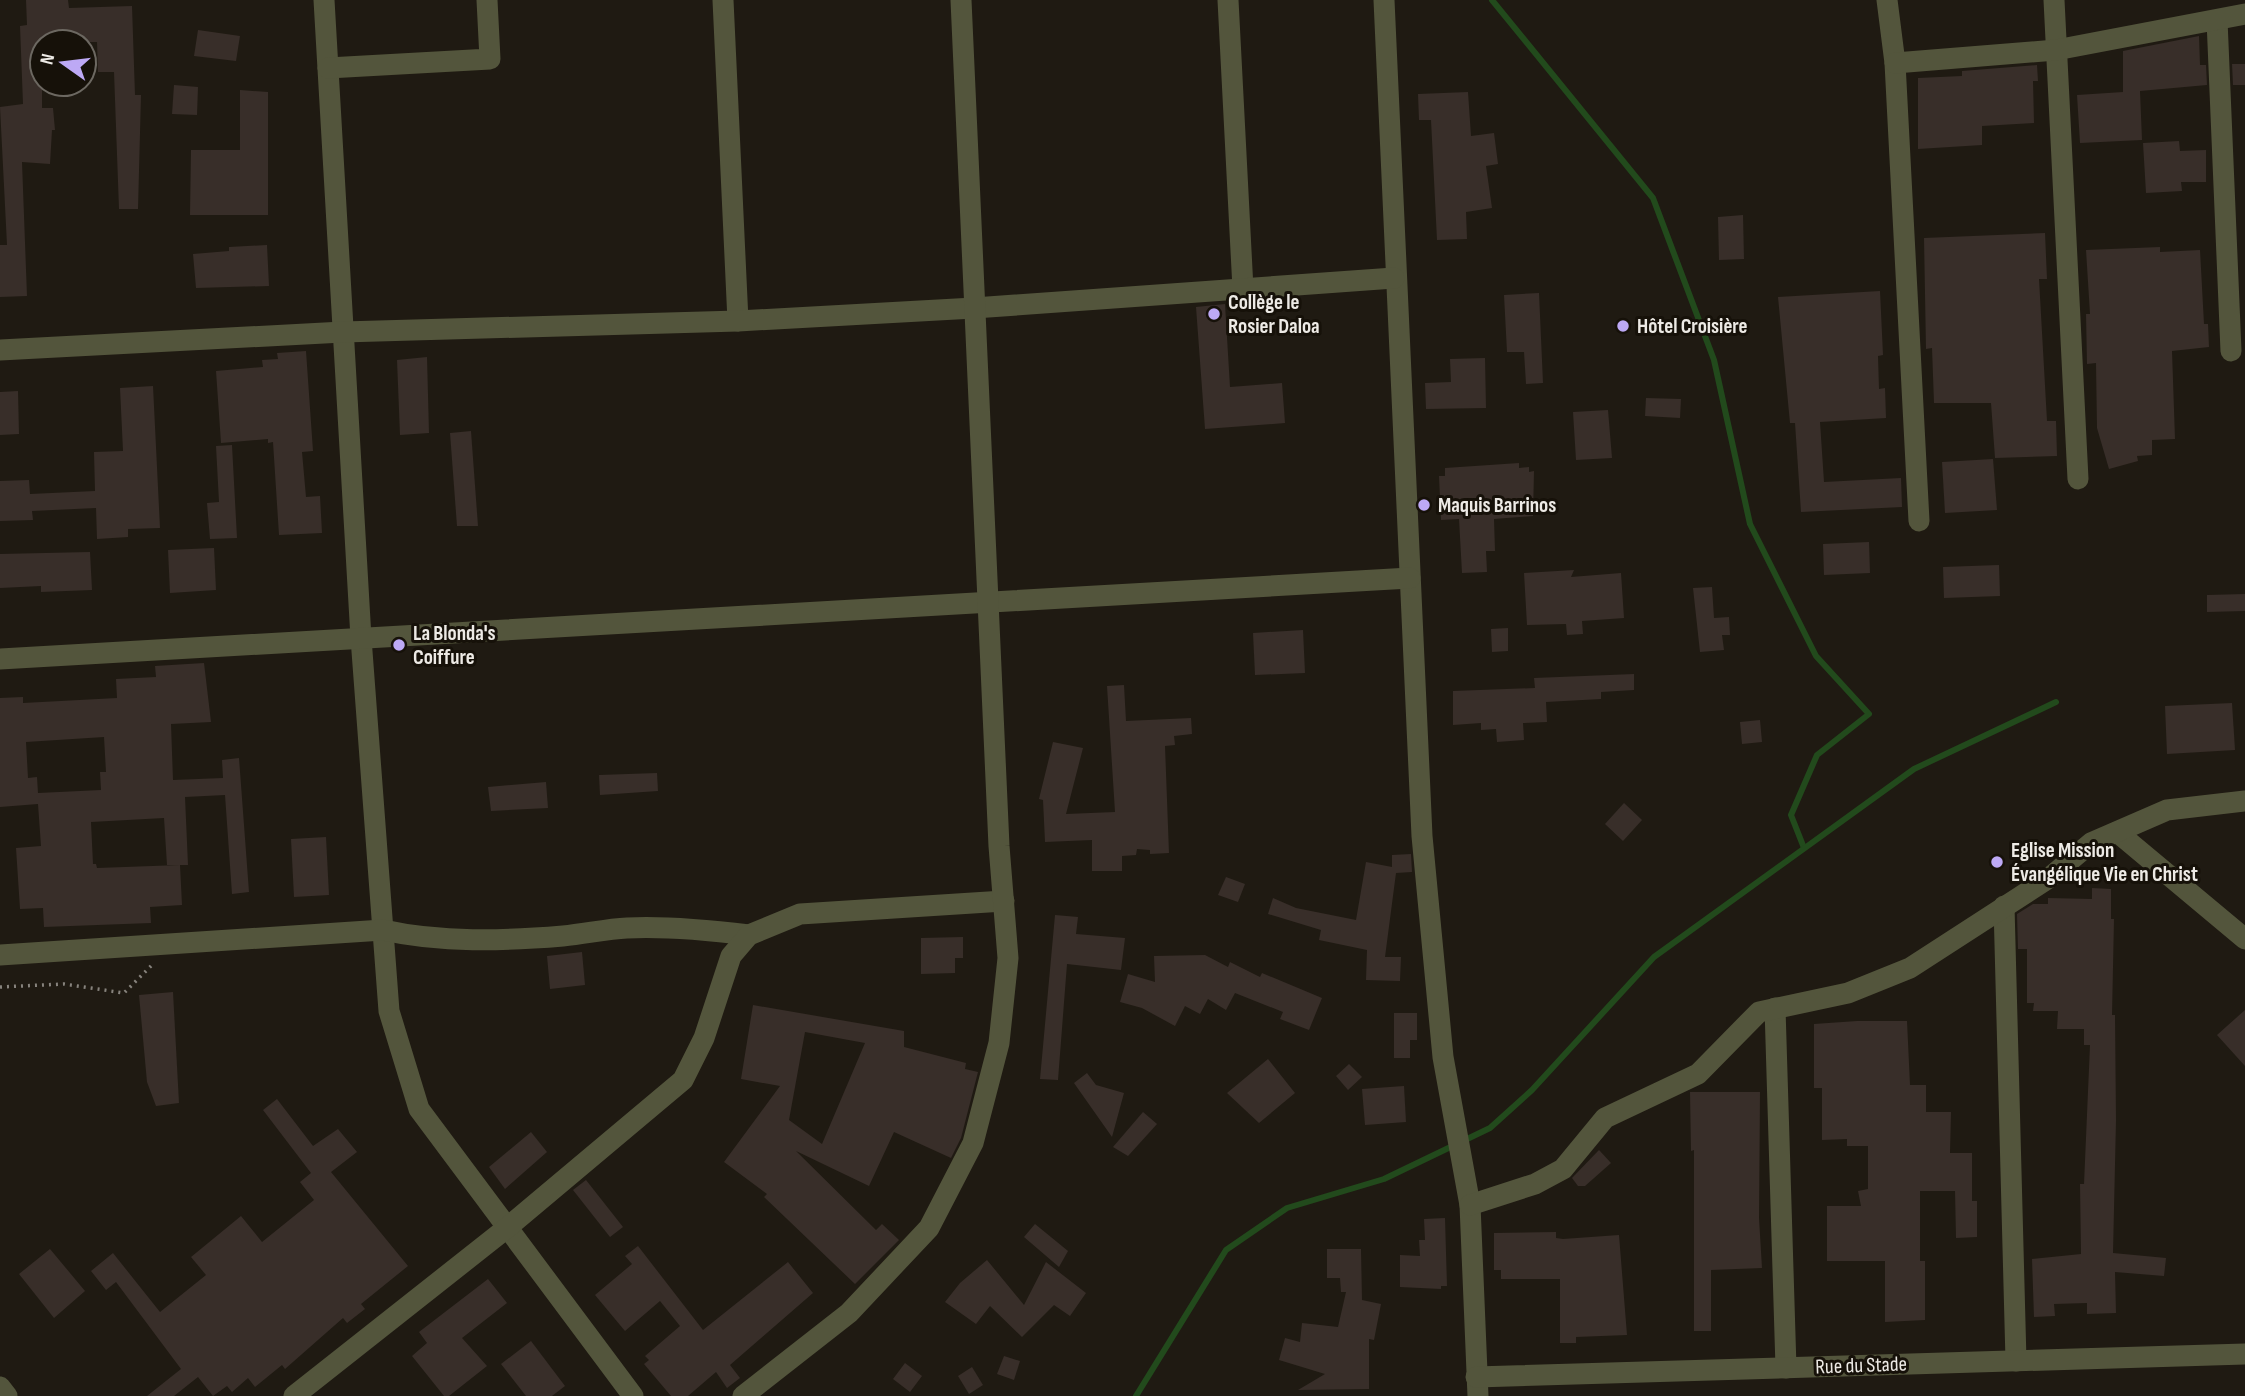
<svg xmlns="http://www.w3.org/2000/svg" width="2245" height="1396" font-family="'Sofia Sans Condensed',sans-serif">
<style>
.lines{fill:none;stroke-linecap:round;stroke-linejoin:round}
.stream{stroke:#224a1c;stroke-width:6}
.building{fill:#382e29;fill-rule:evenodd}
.path{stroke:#87837d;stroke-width:3.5;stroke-dasharray:2 5;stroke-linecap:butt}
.minor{stroke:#53553c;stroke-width:21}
.poi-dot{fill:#bda9f5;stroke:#161109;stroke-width:2.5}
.labels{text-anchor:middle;stroke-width:6;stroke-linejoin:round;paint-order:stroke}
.poi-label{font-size:21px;font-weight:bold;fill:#edeae5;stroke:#161109;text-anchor:start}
.street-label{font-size:21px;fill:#edeae5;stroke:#161109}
</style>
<rect width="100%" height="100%" fill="#1f1a12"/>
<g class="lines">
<g class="stream">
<polyline points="1492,0 1653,198 1714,360 1750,524 1816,656 1869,714 1817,755 1791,815 1804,848"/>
<polyline points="1136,1396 1226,1250 1287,1208 1384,1179 1490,1128 1532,1090 1654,957 1914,769 2056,702"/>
</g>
</g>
<g class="building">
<polygon points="26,0 68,0 69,8 132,6 135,95 141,95 138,209 119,209 114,72 98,72 97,42 42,42 42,108 53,108 55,130 52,130 50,164 22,162 27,296 0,297 0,245 7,245 0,107 23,104 20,26 27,25"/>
<polygon points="198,30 240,36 236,61 194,56"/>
<polygon points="2199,36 2200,65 2206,65 2207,85 2140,91 2142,140 2080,143 2077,95 2123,92 2123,51"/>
<polygon points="2232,64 2245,64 2245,85 2233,85"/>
<polygon points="2037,65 2038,81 2033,81 2034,123 1982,126 1982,145 1918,149 1918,78 1962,76 1962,71"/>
<polygon points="174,85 198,87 197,115 172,114"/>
<polygon points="240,90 268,92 268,215 190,215 191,150 240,150"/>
<polygon points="1468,92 1471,136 1494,133 1498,164 1486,166 1492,208 1466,212 1467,239 1437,240 1431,120 1419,120 1418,94"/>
<polygon points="2179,141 2180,151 2206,150 2206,182 2181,182 2182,191 2146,193 2143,143"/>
<polygon points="1743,215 1744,259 1719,260 1718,217"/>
<polygon points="2045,233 2047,279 2039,279 2047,421 2056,421 2057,456 1995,458 1991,403 1934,403 1932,348 1926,349 1924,238"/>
<polygon points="267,245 269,286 196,288 193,254 229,251 229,247"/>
<polygon points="2160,247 2160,252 2200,250 2204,324 2208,324 2209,347 2172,351 2175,439 2152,440 2152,455 2137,456 2138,461 2109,469 2097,428 2096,363 2087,364 2086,314 2090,314 2086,250"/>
<polygon points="1880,291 1883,355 1878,356 1879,389 1885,388 1886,418 1820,422 1824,482 1901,478 1902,507 1801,512 1795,423 1790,423 1778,297"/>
<polygon points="1539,293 1543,383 1526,384 1524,352 1507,352 1504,295"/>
<polygon points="1225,304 1230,387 1282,383 1285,423 1205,429 1196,307"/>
<polygon points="306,351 313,451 302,452 306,497 320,496 322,533 279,535 273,442 268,443 268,439 221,443 216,371 263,367 262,360 278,359 277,353"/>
<polygon points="427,357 429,433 400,435 397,360"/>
<polygon points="1485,358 1486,408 1426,409 1425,383 1451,382 1450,359"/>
<polygon points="153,386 160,528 128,529 128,537 97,539 96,508 32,511 33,520 0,521 0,481 29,480 30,494 95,491 94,452 123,451 120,388"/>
<polygon points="18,391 19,434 0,435 0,392"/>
<polygon points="1646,398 1681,399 1680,418 1645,416"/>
<polygon points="1608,410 1612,458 1576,460 1573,412"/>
<polygon points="471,431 478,526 457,526 450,433"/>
<polygon points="232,445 237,538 210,539 207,503 219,502 216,446"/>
<polygon points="1993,459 1997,510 1945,513 1942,462"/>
<polygon points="1519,463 1519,468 1529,467 1529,472 1534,471 1533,516 1494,519 1495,551 1486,551 1487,572 1462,573 1459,519 1441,520 1439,476 1445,476 1445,468"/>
<polygon points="1869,542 1870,573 1824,575 1823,544"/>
<polygon points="214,548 216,590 170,593 168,550"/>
<polygon points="90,552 92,590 41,592 41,586 0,588 0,554"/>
<polygon points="1999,565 2000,596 1944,598 1943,567"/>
<polygon points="1574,570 1571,577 1621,573 1624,618 1582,621 1583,634 1567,635 1566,624 1527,625 1524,573"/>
<polygon points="1712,587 1714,618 1729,617 1730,635 1722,635 1724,650 1700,652 1693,588"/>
<polygon points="2245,594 2245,611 2207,612 2207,595"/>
<polygon points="1508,628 1508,651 1492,652 1491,629"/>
<polygon points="1303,630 1305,673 1255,675 1253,633"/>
<path d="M 204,663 L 211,722 L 171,724 L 173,780 L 223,778 L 222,760 L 239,758 L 249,892 L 232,894 L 225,795 L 185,797 L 188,865 L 167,865 L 164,818 L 91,822 L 93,864 L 96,864 L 97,868 L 180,865 L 182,905 L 150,907 L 151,923 L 44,927 L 43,908 L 20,909 L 16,848 L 41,846 L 38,804 L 0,807 L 0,698 L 23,697 L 23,703 L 117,698 L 116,679 L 156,677 L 155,666 ZM 104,737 L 106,772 L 100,772 L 101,790 L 38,793 L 37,777 L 28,778 L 26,742 Z"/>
<polygon points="1634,674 1634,690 1601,692 1601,699 1546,702 1547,722 1523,723 1524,740 1497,742 1496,729 1481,730 1481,723 1453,725 1453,691 1535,688 1534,678"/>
<polygon points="1124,685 1126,721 1191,718 1192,734 1174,736 1175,745 1165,746 1169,853 1150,854 1150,850 1137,849 1136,855 1122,856 1122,871 1092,871 1092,840 1045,842 1043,800 1039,799 1053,742 1083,748 1066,814 1115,812 1107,686"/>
<polygon points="2232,703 2235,750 2167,754 2165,706"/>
<polygon points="1760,720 1762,742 1742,744 1740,722"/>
<polygon points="657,773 658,791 600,795 599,775"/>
<polygon points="546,782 548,808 491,811 488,787"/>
<polygon points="1624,803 1642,820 1623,841 1605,824"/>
<polygon points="326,837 329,895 294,897 291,839"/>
<polygon points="1411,854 1412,872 1396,873 1385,957 1401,957 1400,981 1366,980 1367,950 1319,940 1321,930 1268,914 1273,898 1296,908 1356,920 1366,862 1392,867 1392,855"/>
<polygon points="1226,877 1245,884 1238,902 1218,895"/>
<polygon points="2092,888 2111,889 2111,919 2114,919 2112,1015 2115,1015 2116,1120 2113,1253 2166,1258 2164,1276 2115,1272 2116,1313 2087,1314 2087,1303 2054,1304 2055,1316 2034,1317 2032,1259 2081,1254 2080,1184 2084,1184 2090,1045 2084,1045 2084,1029 2057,1029 2058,1011 2033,1011 2034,1003 2027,1003 2027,949 2018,949 2017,914 2033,904 2048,904 2048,898 2092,899"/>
<polygon points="1055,915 1078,917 1076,934 1125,938 1121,970 1067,964 1058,1080 1040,1079"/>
<polygon points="963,937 963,958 955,958 955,973 921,974 921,938"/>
<polygon points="582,952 585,985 550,989 547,956"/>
<polygon points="1205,955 1228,967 1230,962 1260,977 1262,973 1322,998 1309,1030 1280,1019 1283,1012 1235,993 1226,1010 1208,999 1200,1014 1185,1006 1175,1026 1142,1008 1120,1002 1128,974 1155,982 1154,956"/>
<polygon points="173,992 179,1103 156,1106 147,1082 139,995"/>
<path d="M 753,1005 L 904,1031 L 904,1047 L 966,1063 L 965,1069 L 978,1072 L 961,1138 L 951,1158 L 894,1132 L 869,1186 L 796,1151 L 876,1230 L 882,1224 L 899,1240 L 855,1284 L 764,1197 L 767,1194 L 724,1162 L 780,1086 L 741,1079 ZM 805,1032 L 865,1043 L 822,1144 L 789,1120 Z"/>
<polygon points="2245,1010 2245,1066 2217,1035"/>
<polygon points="1394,1013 1417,1013 1417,1040 1410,1040 1410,1058 1394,1058"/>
<polygon points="1857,1021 1907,1021 1910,1085 1926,1085 1926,1112 1951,1112 1950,1153 1972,1153 1972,1201 1977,1201 1977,1237 1956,1238 1955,1191 1920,1191 1920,1261 1925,1261 1925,1320 1885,1322 1885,1261 1827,1261 1827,1206 1861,1206 1858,1191 1868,1189 1868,1146 1847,1146 1847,1139 1822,1140 1822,1088 1814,1088 1814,1024"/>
<polygon points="1268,1059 1295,1093 1259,1123 1227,1093"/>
<polygon points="1349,1064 1362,1077 1348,1090 1336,1076"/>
<polygon points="1087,1073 1096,1085 1124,1093 1112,1137 1074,1083"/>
<polygon points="1404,1086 1406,1122 1365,1125 1362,1089"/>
<polygon points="1690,1092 1760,1092 1759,1218 1762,1268 1711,1270 1711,1331 1694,1331 1694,1150 1691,1151"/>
<polygon points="277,1099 313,1146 338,1129 357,1152 331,1172 408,1266 361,1304 365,1309 347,1323 343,1318 285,1369 282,1365 255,1387 248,1378 232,1392 227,1386 213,1396 198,1377 174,1396 147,1396 181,1369 116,1282 106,1290 91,1271 113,1253 160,1312 206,1275 191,1257 241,1216 262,1242 314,1200 300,1182 311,1173 263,1110"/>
<polygon points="1143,1112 1157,1124 1128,1156 1113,1147"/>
<polygon points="531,1132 547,1152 505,1189 489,1167"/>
<polygon points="1599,1150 1611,1163 1585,1186 1578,1186 1572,1178"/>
<polygon points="586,1180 623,1227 610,1237 573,1190"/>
<polygon points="1445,1218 1447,1286 1441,1286 1441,1289 1400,1287 1400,1255 1420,1256 1419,1240 1425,1240 1424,1219"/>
<polygon points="1035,1224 1068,1251 1059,1267 1024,1237"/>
<polygon points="1556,1232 1556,1238 1563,1239 1619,1235 1627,1335 1576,1337 1576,1343 1560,1343 1560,1279 1501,1279 1501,1270 1494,1270 1494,1233"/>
<polygon points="638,1246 703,1330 788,1262 813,1293 730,1365 740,1378 727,1388 716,1372 688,1396 671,1396 644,1364 649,1360 645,1356 680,1326 660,1301 625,1331 595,1295 632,1264 625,1256"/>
<polygon points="50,1249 85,1291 54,1318 19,1274"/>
<polygon points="1327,1249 1361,1249 1362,1300 1381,1304 1374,1340 1369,1339 1369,1389 1298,1390 1325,1374 1279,1360 1285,1338 1300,1342 1302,1323 1338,1327 1346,1292 1341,1292 1340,1278 1327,1278"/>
<polygon points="987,1260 1024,1305 1046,1262 1086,1293 1070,1316 1054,1305 1022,1337 990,1306 976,1324 945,1302 960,1283"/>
<polygon points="488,1279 507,1303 462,1338 487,1366 449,1396 444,1396 412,1356 427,1343 419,1332"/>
<polygon points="531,1341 565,1386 552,1396 526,1396 501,1364"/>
<polygon points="1004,1356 1020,1361 1014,1380 997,1374"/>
<polygon points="905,1363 922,1376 910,1392 893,1379"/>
<polygon points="972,1367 983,1385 969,1394 958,1376"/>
</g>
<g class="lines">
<polyline class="path" points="0,987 64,984 124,993 153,964"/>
<g class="minor">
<polyline points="324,0 361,638 389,1011 419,1109 633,1396"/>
<polyline points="723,0 738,321"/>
<polyline points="1228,0 1243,289"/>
<polyline points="1384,0 1422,836 1443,1057 1470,1205 1478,1396"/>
<polyline points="1887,0 1895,63 1919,521"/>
<polyline points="2054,0 2078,479"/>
<polyline points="2217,20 2231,351"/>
<polyline points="1895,63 2056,50 2245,14"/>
<polyline points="328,68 490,59 487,0"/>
<polyline points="0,350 343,332 738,321 974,308 1394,278"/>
<polyline points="0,659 1410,578"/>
<polyline points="2117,832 2245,939"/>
<polyline points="2004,906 2016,1361"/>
<path d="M 0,955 L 383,930 C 442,943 503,941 563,936 C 585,934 606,929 627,928 C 668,926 708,930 749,935"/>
<polyline points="1775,1008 1786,1368"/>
<polyline points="1470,1205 1535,1184 1563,1169 1605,1118 1698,1074 1759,1012 1848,993 1910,968 2049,878 2091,843 2167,810 2245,801"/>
<polyline points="1476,1377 2245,1354"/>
<polyline points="0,1387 7,1396"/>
<polyline points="294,1396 508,1227 683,1080 704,1038 731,956 749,935 800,914 1004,901"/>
<polyline points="743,1396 849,1313 929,1228 973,1143 999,1043 1008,958 999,846 961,0"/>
</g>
</g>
<g class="poi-dot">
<circle cx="1214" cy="314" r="7"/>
<circle cx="1623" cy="326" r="7"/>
<circle cx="1424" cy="505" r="7"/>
<circle cx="399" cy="645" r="7"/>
<circle cx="1997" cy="862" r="7"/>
</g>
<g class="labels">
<g class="poi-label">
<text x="1228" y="309">Collège le<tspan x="1228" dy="24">Rosier Daloa</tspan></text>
<text x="1637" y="333">Hôtel Croisière</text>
<text x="1438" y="512">Maquis Barrinos</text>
<text x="413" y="640">La Blonda's<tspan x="413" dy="24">Coiffure</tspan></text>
<text x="2011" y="857">Eglise Mission<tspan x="2011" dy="24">Évangélique Vie en Christ</tspan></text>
</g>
<g class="street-label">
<text transform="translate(1861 1365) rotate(-2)" y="7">Rue du Stade</text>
</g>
</g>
<g transform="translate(63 63) rotate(284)"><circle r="33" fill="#161109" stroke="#6c6861" stroke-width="2"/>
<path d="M0-5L12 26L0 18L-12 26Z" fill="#bda9f5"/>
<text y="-10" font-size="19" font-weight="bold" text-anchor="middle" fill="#edeae5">N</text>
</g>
</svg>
